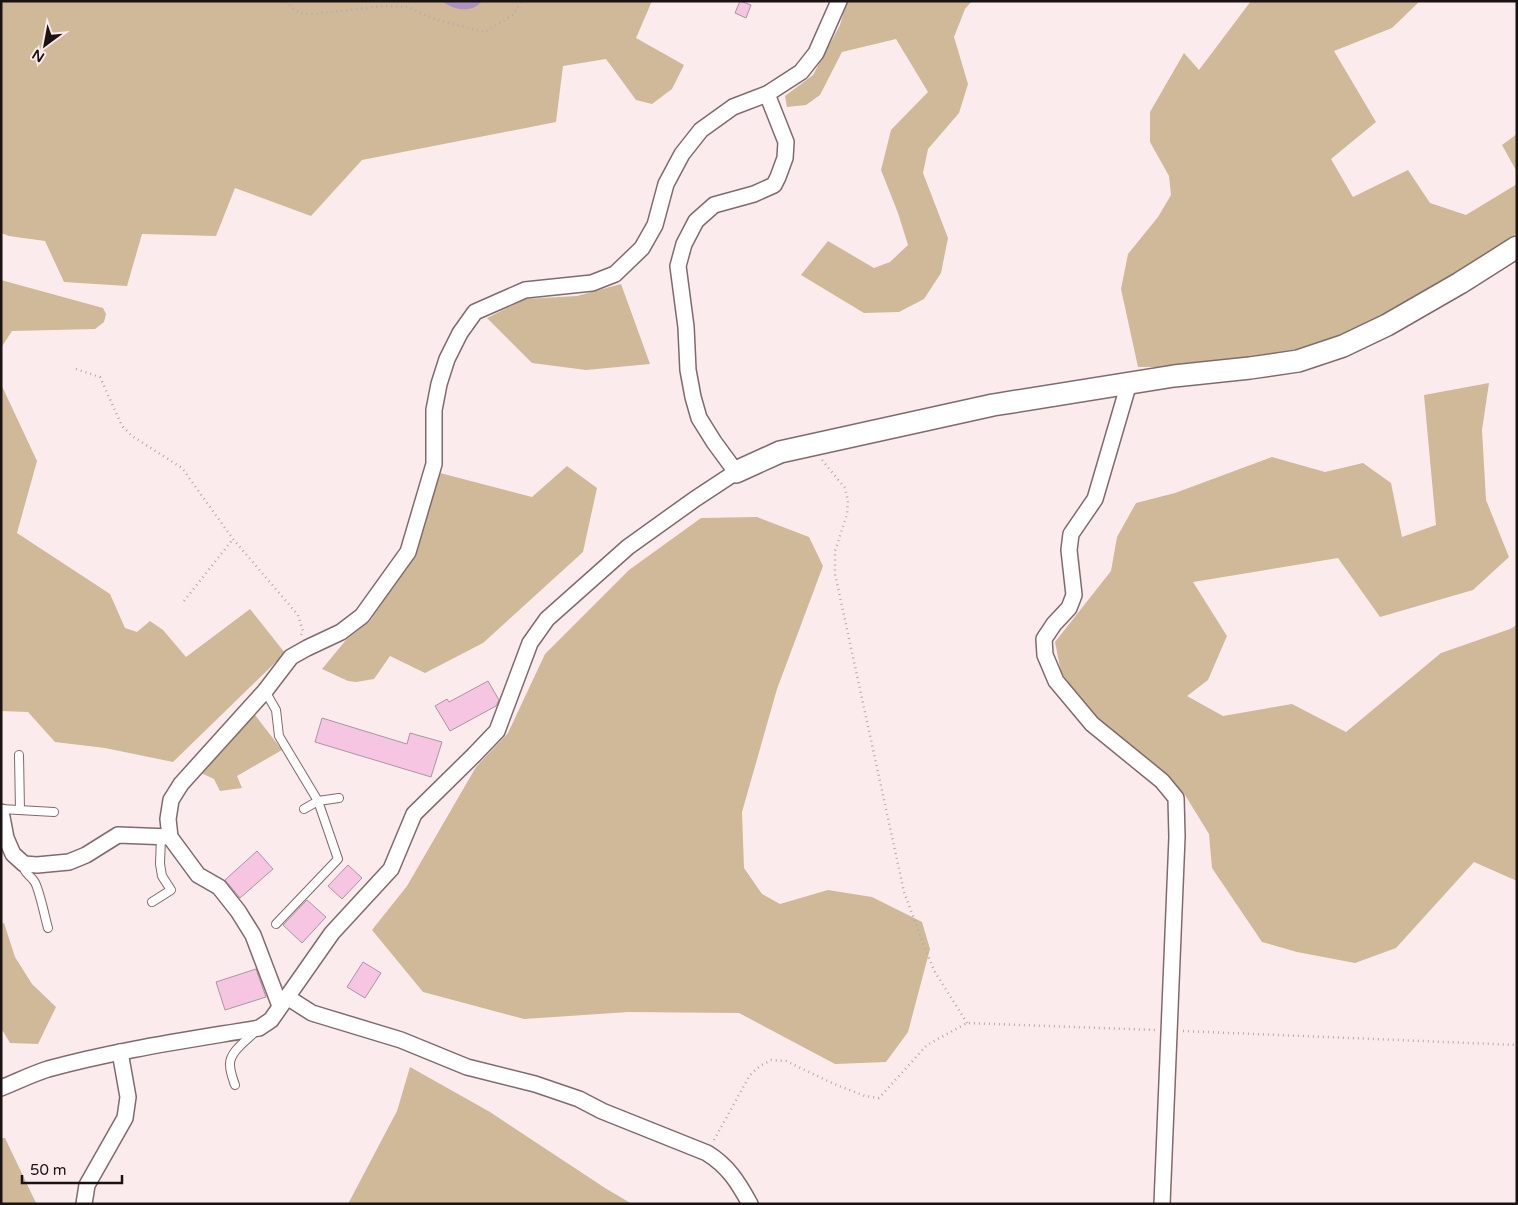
<svg xmlns="http://www.w3.org/2000/svg" width="1518" height="1205" font-family="'Varela Round',sans-serif">
<style>
.green{fill:#cfb999}
.water{fill:#ad94be}
.building{fill:#f6c5e1;stroke:#aa95a1}
.lines{fill:none;stroke-linecap:round;stroke-linejoin:round}
.lane-casing{stroke:#816a6b;stroke-width:10}
.street-casing{stroke:#816a6b;stroke-width:18}
.secondary-casing{stroke:#816a6b;stroke-width:24}
.path{stroke:#b7a8a9;stroke-width:2.5;stroke-dasharray:1 4;stroke-linecap:butt}
.lane{stroke:#fff;stroke-width:8}
.street{stroke:#fff;stroke-width:15}
.secondary{stroke:#fff;stroke-width:21}
</style>
<rect width="100%" height="100%" fill="#fcebec"/>
<g class="green">
<polygon points="1,1 652,1 636,38 684,65 672,89 652,104 636,100 606,59 563,66 556,122 362,160 311,216 235,188 216,236 142,234 127,286 64,282 45,241 9,236 1,233"/>
<polygon points="847,1 972,1 965,9 954,37 968,84 959,113 928,149 923,173 948,238 941,273 924,299 899,312 864,313 801,275 828,241 874,268 890,262 908,245 898,213 881,170 891,130 928,92 896,39 842,52 820,95 806,105 787,107 785,96 813,75 840,25"/>
<polygon points="1251,1 1420,1 1392,28 1334,51 1376,122 1331,159 1353,197 1408,170 1430,203 1466,215 1517,184 1517,233 1401,308 1346,333 1290,351 1204,367 1138,367 1121,289 1128,254 1158,217 1171,195 1169,176 1150,142 1150,112 1184,53 1199,70"/>
<polygon points="1517,134 1517,172 1502,145"/>
<polygon points="1,280 103,308 106,314 104,322 95,329 12,331 1,348"/>
<polygon points="621,284 650,364 586,370 532,363 487,318 525,299 577,296"/>
<polygon points="1489,383 1482,430 1486,500 1509,557 1473,590 1380,617 1338,558 1193,582 1227,636 1208,680 1187,696 1223,716 1292,704 1346,732 1441,653 1510,629 1517,625 1517,881 1474,862 1396,948 1355,963 1297,952 1262,942 1212,868 1209,834 1185,795 1135,748 1090,714 1061,672 1055,642 1111,571 1117,537 1136,503 1175,493 1272,457 1325,472 1363,463 1391,483 1402,537 1436,525 1424,395"/>
<polygon points="1,384 37,461 17,533 110,594 125,628 137,632 150,621 163,630 186,657 250,609 285,653 173,762 105,748 55,742 28,712 1,711"/>
<polygon points="567,466 597,488 583,552 483,643 425,673 390,656 374,679 356,682 348,681 322,669 346,640 369,622 413,557 440,473 532,497"/>
<polygon points="757,517 809,537 823,566 777,689 742,812 744,868 762,894 780,904 828,890 872,897 922,922 930,949 908,1032 886,1062 835,1064 739,1013 629,1012 524,1019 423,992 372,930 407,886 476,767 508,733 545,654 629,570 701,518"/>
<polygon points="255,715 282,750 237,776 242,788 220,791 214,779 199,772"/>
<polygon points="4,923 15,957 32,984 56,1007 38,1044 10,1043 1,1028 1,924"/>
<polygon points="410,1067 490,1112 605,1188 632,1204 348,1204 397,1111"/>
<polygon points="1,1138 5,1138 36,1203 1,1204"/>
</g>
<path class="water" d="M 442,1 L 482,1 C 472,14 453,10 442,1 Z"/>
<g class="building">
<polygon points="740,1 751,5 746,18 735,13"/>
<polygon points="488,681 499,700 496,706 450,731 435,706 447,699 449,702"/>
<polygon points="322,718 407,744 410,733 442,742 431,777 315,742"/>
<polygon points="257,851 273,869 240,898 225,880"/>
<polygon points="348,865 362,878 342,899 328,886"/>
<polygon points="307,900 326,917 302,943 283,925"/>
<polygon points="363,962 381,973 365,998 347,987"/>
<polygon points="256,969 266,997 225,1010 216,982"/>
</g>
<g class="lines">
<defs>
<g id="lane">
<polyline points="265,691 276,710 279,736 318,801 338,859 276,924"/>
<polyline points="19,755 20,810"/>
<polyline points="1,809 54,812"/>
<polyline points="304,809 318,801 339,798"/>
<path d="M 24,864 C 23,873 29,874 34,881 C 39,887 45,918 48,928"/>
<polyline points="152,902 171,890 162,876 160,864 161,837"/>
<path d="M 235,1085 C 233,1079 230,1072 230,1065 C 229,1052 248,1039 256,1031"/>
</g>
<g id="street">
<polyline points="1129,383 1095,499 1071,534 1069,550 1074,595 1069,608 1054,624 1044,639 1045,655 1056,681 1092,724 1162,781 1176,798 1177,837 1162,1204"/>
<polyline points="1,812 6,838 13,854 24,864 37,865 69,862 86,855 118,835 170,837"/>
<path d="M 287,997 L 312,1013 L 401,1040 L 467,1067 L 535,1084 L 579,1099 L 602,1111 L 707,1153 C 728,1166 738,1182 750,1204"/>
<polyline points="280,1006 253,935 238,911 219,887 198,875 170,837 168,819 171,800 181,784 265,691 291,657 307,648 341,632 362,616 408,552 434,464 434,410 439,384 447,359 460,333 475,312 525,290 592,283 615,274 642,248 655,225 666,184 682,154 701,130 733,107 767,94 801,72 816,53 839,1"/>
<path d="M 1,1088 C 16,1082 32,1074 48,1069 C 117,1050 188,1040 259,1028 L 271,1020 L 332,933 L 391,869 L 414,814 L 474,755 L 497,731 L 530,643 L 547,619 L 628,547 L 695,499 L 736,472 L 714,442 L 699,418 L 693,397 L 688,370 L 686,327 L 678,266 L 684,244 L 696,221 L 714,205 L 754,194 L 774,185 L 778,177 L 785,158 L 786,142 L 767,94"/>
<polyline points="84,1204 87,1185 125,1118 128,1097 120,1052"/>
</g>
<polyline id="secondary" points="736,472 780,452 993,405 1174,376 1250,368 1298,361 1343,346 1387,325 1460,283 1517,247"/>
</defs>
<use href="#lane" class="lane-casing"/>
<use href="#street" class="street-casing"/>
<use href="#secondary" class="secondary-casing"/>
<g class="path">
<path d="M 286,1 C 294,11 299,14 312,14 L 385,6 L 408,7 L 437,20 L 485,32 L 514,14 L 521,1"/>
<polyline points="76,369 100,377 122,426 132,436 182,468 233,539 298,615 303,631 301,635"/>
<polyline points="822,460 845,488 848,501 847,514 835,551 835,574 904,892 926,951 935,972 967,1023"/>
<polyline points="184,601 233,539"/>
<polyline points="1183,1031 1517,1045"/>
<polyline points="714,1140 750,1075 760,1066 771,1060 786,1061 834,1084 865,1096 879,1098 927,1045 967,1023 1155,1030"/>
</g>
<use href="#lane" class="lane"/>
<use href="#street" class="street"/>
<use href="#secondary" class="secondary"/>
</g>
<rect width="1518" height="1205" fill="none" stroke="#1b1213" stroke-width="5"/>
<g transform="translate(45 45) rotate(212)" stroke="#fcebec" stroke-width="4" paint-order="stroke">
<path d="M0-4L9 19L0 12L-9 19Z" fill="#1b1213"/>
<text y="-8" font-size="14" font-weight="bold" text-anchor="middle" fill="#1b1213">N</text>
</g>
<path d="M22 1175v8h100v-8" fill="none" stroke="#1b1213" stroke-width="2.5"/>
<text x="30" y="1175" font-size="15" fill="#1b1213" stroke="#fcebec" stroke-width="4" paint-order="stroke">50 m</text>
</svg>
